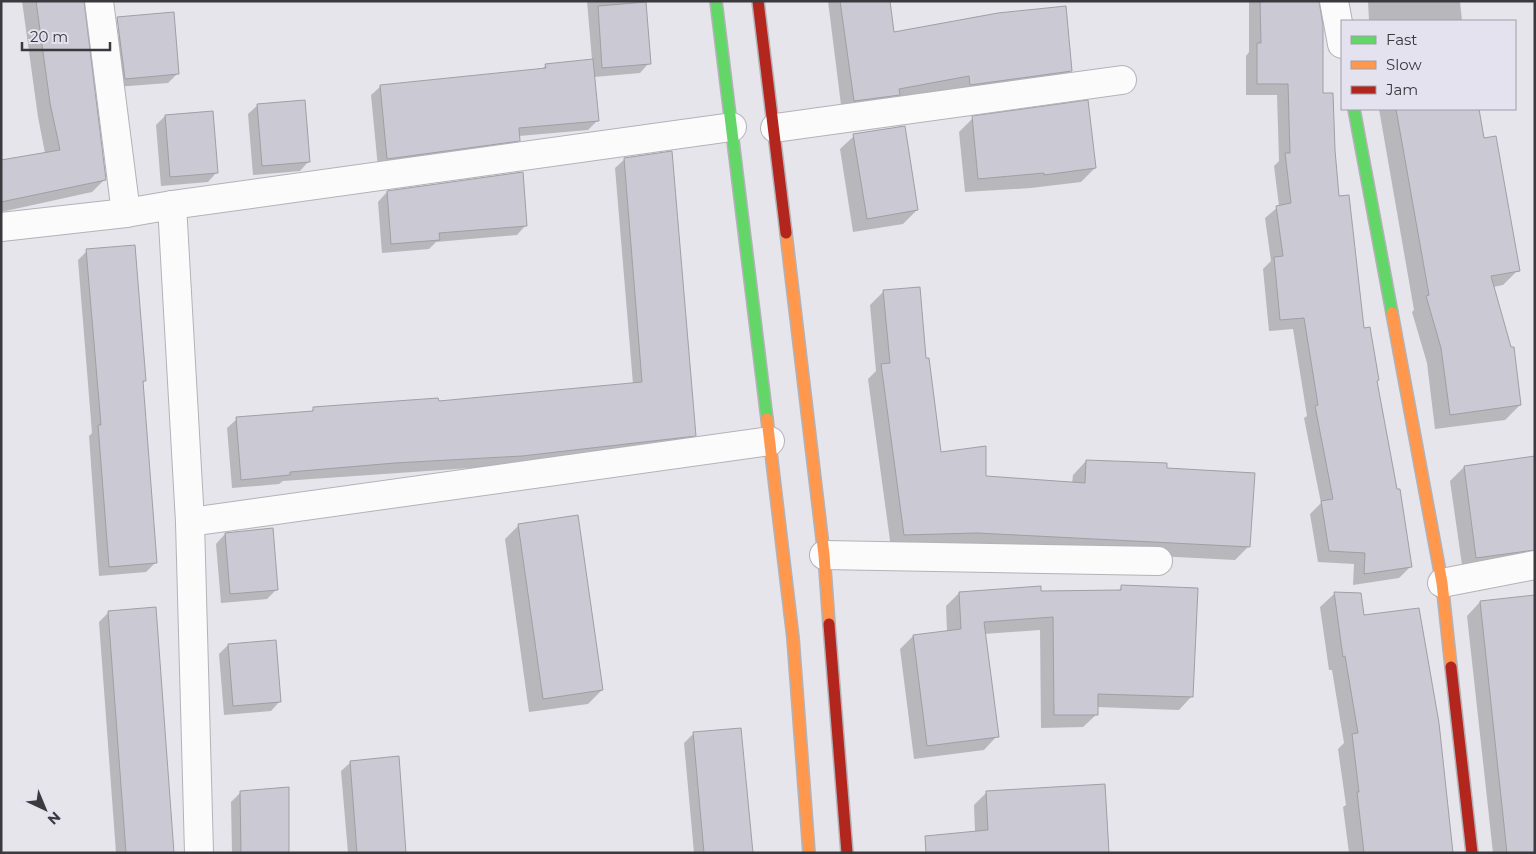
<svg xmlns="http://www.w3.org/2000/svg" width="1536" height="854" font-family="Montserrat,sans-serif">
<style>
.shadow{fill:#0003}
.building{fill:#cac9d4;stroke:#a09fa4}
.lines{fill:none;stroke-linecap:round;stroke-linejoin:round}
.street-casing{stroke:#b3b2b7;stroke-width:30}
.fast-casing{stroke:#b3b2b7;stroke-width:14}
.slow-casing{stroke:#b3b2b7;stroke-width:14}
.jam-casing{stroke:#b3b2b7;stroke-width:14}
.street{stroke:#fbfbfc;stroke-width:28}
.fast{stroke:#63d668;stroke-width:11}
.slow{stroke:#ff974d;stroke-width:11}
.jam{stroke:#b3261e;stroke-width:11}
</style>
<rect width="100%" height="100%" fill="#e6e5ec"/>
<g class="shadow">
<polygon points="22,1 83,1 105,179 92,192 1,212 1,161 45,153 38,117"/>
<polygon points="587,1 644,1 649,63 640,73 594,77 597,121 588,130 519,136 519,140 509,150 378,168 371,95 381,86 541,70 546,65 592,60"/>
<polygon points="828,1 889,1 893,34 1070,71 1059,83 958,97 957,88 894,99 842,113"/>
<polygon points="1249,1 1318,1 1321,94 1333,150 1338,198 1410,567 1399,578 1353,585 1354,564 1318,562 1310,514 1321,503 1304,418 1307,416 1293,329 1269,331 1263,269 1271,261 1265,218 1279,206 1274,166 1279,161 1277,95 1246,95 1246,56 1249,52"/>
<polygon points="1368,1 1460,1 1462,21 1369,21"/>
<polygon points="127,18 178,73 168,83 116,87 110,45 119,37 118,27"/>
<polygon points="258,105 309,161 300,171 253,175 248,114"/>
<polygon points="1379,109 1477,109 1518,270 1503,285 1493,287 1520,405 1505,420 1435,429 1427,363 1412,312 1414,310"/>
<polygon points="165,116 217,172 208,182 161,186 156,125"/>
<polygon points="973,118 1095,168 1081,182 1031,188 965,192 959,132"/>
<polygon points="854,136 917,210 903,224 853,232 840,149"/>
<polygon points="625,159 695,435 685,445 512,465 283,481 279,484 232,488 227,428 237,419 310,413 314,409 437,402 633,384 615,168"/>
<polygon points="387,192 526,225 517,235 436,242 429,249 382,253 378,202"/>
<polygon points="87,251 145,380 142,383 156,562 146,572 99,576 89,436 92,433 78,260"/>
<polygon points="884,291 925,360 940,453 985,478 1072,483 1073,475 1086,461 1166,469 1249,546 1235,560 962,546 891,548 868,379 876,371 870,305"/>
<polygon points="1535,457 1535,562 1463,572 1450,481 1464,467"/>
<polygon points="519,525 602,690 588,704 529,712 505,539"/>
<polygon points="225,534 277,589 267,599 221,603 216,544"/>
<polygon points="1122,587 1192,696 1179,710 1097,707 1097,714 1083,727 1041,728 1040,630 984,634 997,736 984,750 914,759 900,649 913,636 947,632 946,606 959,593 1117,592"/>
<polygon points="1334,594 1360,594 1363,616 1418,610 1446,791 1452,853 1349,853 1343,807 1346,805 1338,749 1344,743 1332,670 1329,670 1320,607"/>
<polygon points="1480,602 1535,853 1493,853 1467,616"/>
<polygon points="109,612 172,853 116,853 99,622"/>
<polygon points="228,645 280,701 271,711 224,715 219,654"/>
<polygon points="694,733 752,853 694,853 684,743"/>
<polygon points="351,762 405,853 348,853 341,771"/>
<polygon points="241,792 288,853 232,853 231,802"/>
<polygon points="986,793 1108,853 975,832 974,805"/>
</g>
<g class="building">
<polygon points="36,1 84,1 106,180 1,202 1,160 60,150 50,103"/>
<polygon points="840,1 890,1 894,32 998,13 1066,6 1072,71 970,85 969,76 899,89 900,95 854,101"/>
<polygon points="1260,1 1319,1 1323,25 1323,93 1333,93 1335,150 1339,196 1349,195 1364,328 1370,327 1379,380 1377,381 1397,489 1400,489 1412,567 1364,574 1365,553 1329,551 1321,501 1333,499 1315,406 1318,405 1304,318 1280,320 1274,257 1283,256 1276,206 1291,203 1285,153 1290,153 1288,84 1257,84 1257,43 1261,43"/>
<polygon points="646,2 651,64 602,68 598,6"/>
<polygon points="174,12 179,74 125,79 117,17"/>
<polygon points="593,59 599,121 519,128 520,141 387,159 380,85 546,68 545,64"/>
<polygon points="305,100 310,162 262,166 257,104"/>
<polygon points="1088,100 1096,168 1044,175 1044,173 978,179 972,116"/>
<polygon points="1396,109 1479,109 1484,138 1496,136 1520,271 1491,276 1511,347 1514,347 1521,405 1450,415 1441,348 1426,296 1429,295"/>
<polygon points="213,111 218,173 170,177 165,115"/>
<polygon points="905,126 918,210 867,219 853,134"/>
<polygon points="672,151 696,436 522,456 395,463 290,472 290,475 241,480 236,417 313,411 313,407 438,398 439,401 642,382 624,158"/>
<polygon points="523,172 527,226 439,233 440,240 391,244 387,191"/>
<polygon points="135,245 146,381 143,381 157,563 109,567 98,425 101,425 86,249"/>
<polygon points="920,287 926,358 929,358 941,452 986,446 986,476 1085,483 1086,460 1167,463 1167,468 1255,473 1250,547 977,533 904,535 881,364 890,363 883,290"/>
<polygon points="1535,456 1535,550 1476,558 1464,466"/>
<polygon points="578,515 603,690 543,699 518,524"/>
<polygon points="273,528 278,590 230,594 225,533"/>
<polygon points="1121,585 1198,588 1193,697 1098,694 1098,715 1054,715 1053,617 984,622 999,737 927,746 913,635 961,629 959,592 1041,586 1041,591 1121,590"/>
<polygon points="1334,592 1361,593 1364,615 1419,608 1439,723 1453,853 1364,853 1357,792 1359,792 1352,734 1358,733 1345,656 1343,657"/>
<polygon points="1535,595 1535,853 1507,853 1480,601"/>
<polygon points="156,607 174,853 126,853 108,611"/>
<polygon points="276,640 281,702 233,706 228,644"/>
<polygon points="741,728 753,853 704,853 693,732"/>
<polygon points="399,756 406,853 357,853 350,761"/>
<polygon points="1105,784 1109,853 926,853 925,836 988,830 986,791"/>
<polygon points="289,787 289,853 241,853 240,791"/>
</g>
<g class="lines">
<defs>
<g id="street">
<polyline points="99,1 126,213"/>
<polyline points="1334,1 1342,44"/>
<polyline points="775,128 1122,80"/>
<polyline points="172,205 190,522 199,853"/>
<polyline points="1,227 126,213 172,205 732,127"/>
<polyline points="190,522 770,441"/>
<polyline points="824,555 1158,561"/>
<polyline points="1442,583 1535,565"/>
</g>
<g id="fast">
<polyline points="716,1 767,419"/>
<polyline points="1354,109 1392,313"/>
</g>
<g id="slow">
<polyline points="786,233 824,555 829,624"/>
<polyline points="1392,313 1442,583 1451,667"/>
<polyline points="767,419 793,638 809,853"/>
</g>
<g id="jam">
<polyline points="758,1 786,233"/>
<polyline points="829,624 847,853"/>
<polyline points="1451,667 1472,853"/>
</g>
</defs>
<use href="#street" class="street-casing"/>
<use href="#fast" class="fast-casing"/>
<use href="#slow" class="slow-casing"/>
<use href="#jam" class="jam-casing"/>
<use href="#street" class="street"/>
<use href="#fast" class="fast"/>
<use href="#slow" class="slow"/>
<use href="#jam" class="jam"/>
</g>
<rect width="1536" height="854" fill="none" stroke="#3a393e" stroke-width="5"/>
<rect x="1341" y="20" width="175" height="90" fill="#e4e2ef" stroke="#a09ea8"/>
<rect x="1351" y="36" width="25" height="8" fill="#63d668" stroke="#a09ea8"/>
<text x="1386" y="45" font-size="15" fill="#3a393e">Fast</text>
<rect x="1351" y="61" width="25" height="8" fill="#ff974d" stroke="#a09ea8"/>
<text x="1386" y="70" font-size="15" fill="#3a393e">Slow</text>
<rect x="1351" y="86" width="25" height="8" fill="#b3261e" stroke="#a09ea8"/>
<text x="1386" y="95" font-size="15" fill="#3a393e">Jam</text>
<g transform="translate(45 809) rotate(136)" stroke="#e4e2ef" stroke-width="4" paint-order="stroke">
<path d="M0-4L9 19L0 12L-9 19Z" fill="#3a393e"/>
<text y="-8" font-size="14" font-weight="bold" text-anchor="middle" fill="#3a393e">N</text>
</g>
<path d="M22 42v8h88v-8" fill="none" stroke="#3a393e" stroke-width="2.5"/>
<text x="30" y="42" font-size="15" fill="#3a393e" stroke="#e4e2ef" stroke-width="4" paint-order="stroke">20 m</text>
</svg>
